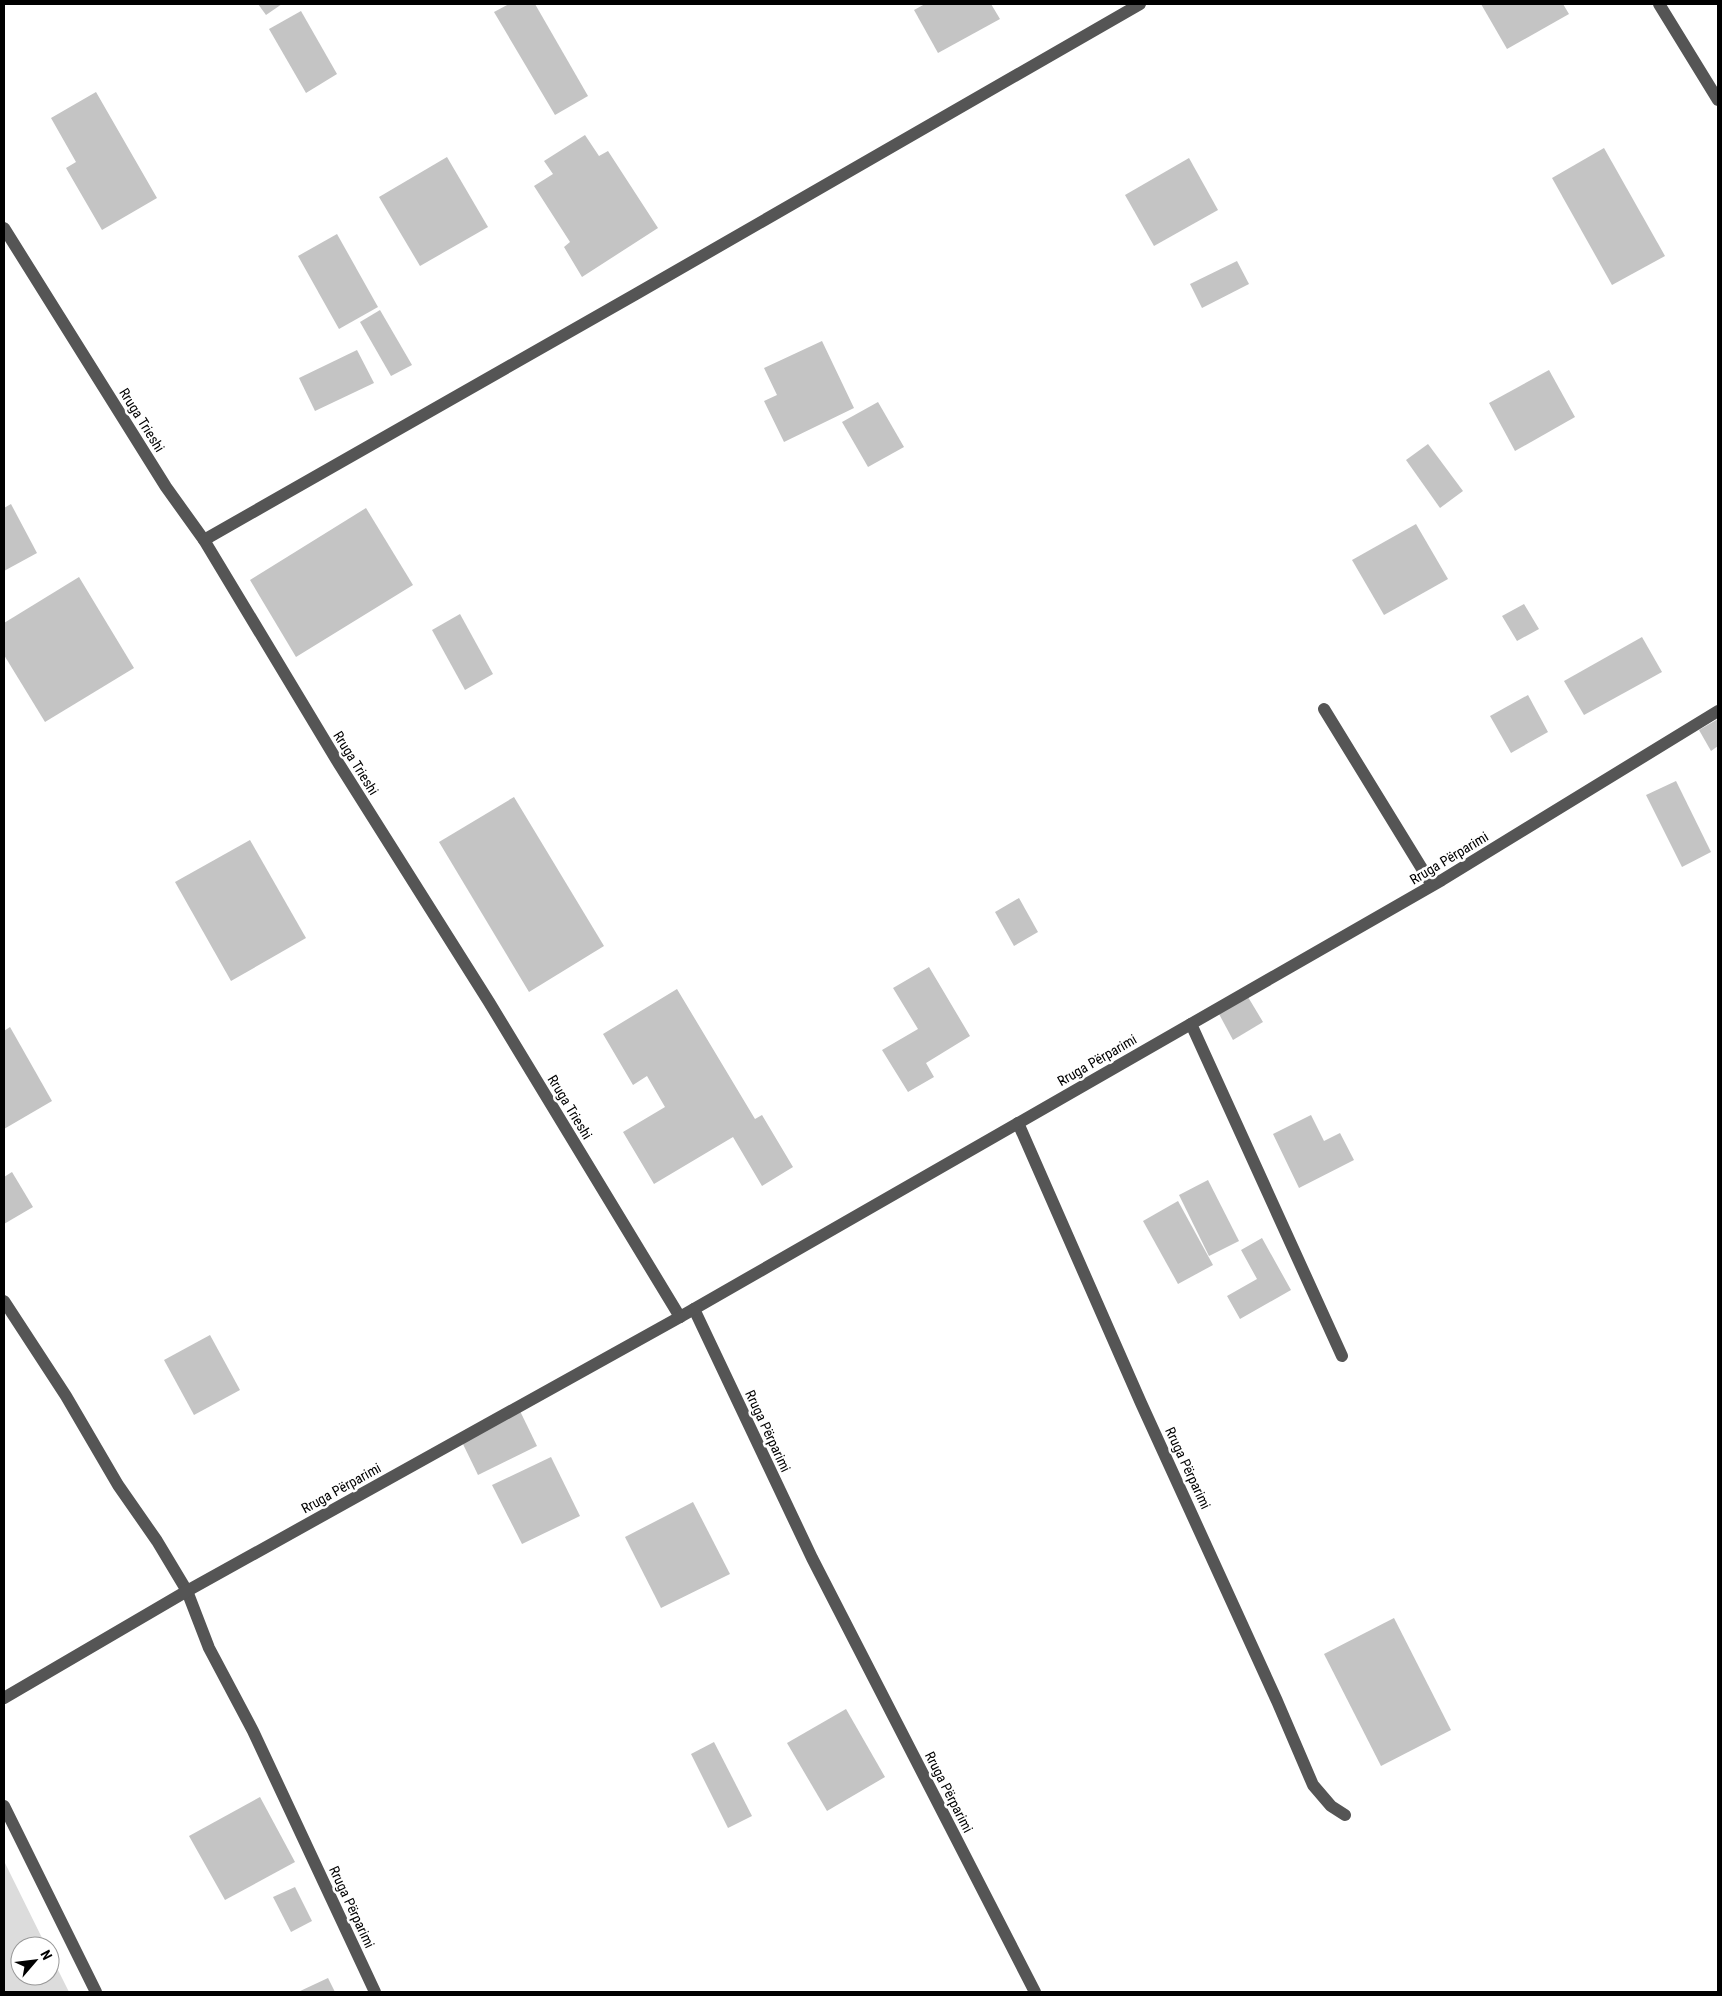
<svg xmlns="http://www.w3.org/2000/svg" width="1722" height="1996" font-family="'Roboto Condensed',sans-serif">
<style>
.green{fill:#dcdcdc}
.building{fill:#c4c4c4}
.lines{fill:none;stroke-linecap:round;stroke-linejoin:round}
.minor{stroke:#555;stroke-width:12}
.labels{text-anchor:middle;stroke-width:5;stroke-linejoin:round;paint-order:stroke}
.street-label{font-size:14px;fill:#000;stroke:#fff}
</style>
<rect width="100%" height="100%" fill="#fff"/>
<polygon class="green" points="4,1861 46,1946 20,1946 20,1976 50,1976 50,1954 69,1992 4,1992"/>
<g class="building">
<polygon points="258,4 282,4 266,15"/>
<polygon points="509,4 535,4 588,96 555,115 494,12"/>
<polygon points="925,4 991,4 1000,19 938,53 914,10"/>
<polygon points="1481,4 1563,4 1569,14 1507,49"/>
<polygon points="301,11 337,74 306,93 269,29"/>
<polygon points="96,92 157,198 102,230 66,168 76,162 51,118"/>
<polygon points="585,135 599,156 608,151 658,228 582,277 564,247 570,242 534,186 553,174 544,161"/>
<polygon points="1604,148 1665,256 1612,285 1552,178"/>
<polygon points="447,157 488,227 420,266 379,197"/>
<polygon points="1189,158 1218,210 1154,246 1125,195"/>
<polygon points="337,234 378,307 339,329 298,256"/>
<polygon points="1237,261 1249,284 1202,308 1190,284"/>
<polygon points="380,310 412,365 391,376 360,322"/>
<polygon points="822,341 854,408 784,442 764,401 777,395 764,368"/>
<polygon points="357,350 374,383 315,411 299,378"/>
<polygon points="1549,370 1575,417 1515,451 1489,403"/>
<polygon points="878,402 904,447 868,467 842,422"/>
<polygon points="1428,444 1463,491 1440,508 1406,460"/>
<polygon points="11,504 37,553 4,571 4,508"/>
<polygon points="366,508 413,585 296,657 250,580"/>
<polygon points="1416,524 1448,579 1384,615 1352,560"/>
<polygon points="79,577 134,668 45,722 4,655 4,623"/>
<polygon points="1524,604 1539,629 1517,641 1502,616"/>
<polygon points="460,614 493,674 465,690 432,630"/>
<polygon points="1642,637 1662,672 1584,715 1564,681"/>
<polygon points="1528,695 1548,732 1511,753 1490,716"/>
<polygon points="1718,719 1718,746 1711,751 1699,730"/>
<polygon points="1676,781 1711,852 1682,867 1646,795"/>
<polygon points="514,797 604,946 529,992 439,842"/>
<polygon points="250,840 306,938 231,981 175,882"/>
<polygon points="1019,898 1038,932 1014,946 995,912"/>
<polygon points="929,967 970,1036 926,1063 934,1077 908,1092 882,1050 918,1029 893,988"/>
<polygon points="677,989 755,1119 762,1115 793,1167 762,1186 733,1137 654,1184 623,1132 665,1107 647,1076 633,1085 603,1034"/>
<polygon points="1248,997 1263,1022 1233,1040 1219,1014"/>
<polygon points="10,1027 52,1101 4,1129 4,1031"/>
<polygon points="1311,1115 1324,1141 1340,1133 1354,1160 1299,1188 1273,1134"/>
<polygon points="12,1172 33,1207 4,1224 4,1177"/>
<polygon points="1208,1180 1239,1241 1209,1256 1179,1195"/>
<polygon points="1178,1201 1213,1265 1178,1284 1143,1221"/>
<polygon points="1262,1238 1291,1290 1240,1319 1227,1296 1257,1279 1241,1250"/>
<polygon points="210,1335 240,1390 194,1415 164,1360"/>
<polygon points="520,1411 537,1446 478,1475 461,1440"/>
<polygon points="551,1457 580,1516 522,1544 492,1485"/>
<polygon points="693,1502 730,1574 661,1608 625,1537"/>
<polygon points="1394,1618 1451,1730 1381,1766 1324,1654"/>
<polygon points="846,1709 885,1777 827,1811 787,1743"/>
<polygon points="714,1742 752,1816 728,1828 691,1754"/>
<polygon points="260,1797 295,1862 225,1900 189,1836"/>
<polygon points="295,1887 312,1921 291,1932 273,1897"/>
<polygon points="328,1978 335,1992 298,1992"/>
</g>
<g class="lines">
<g class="minor">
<polyline points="1659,4 1718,100"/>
<polyline points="4,228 166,487 204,540 339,764 489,1002 680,1317"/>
<polyline points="204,540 636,294 1140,4"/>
<polyline points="1324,709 1432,885"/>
<polyline points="1191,1024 1342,1356"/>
<polyline points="1018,1123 1141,1403 1277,1701 1313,1785 1331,1806 1345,1815"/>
<polyline points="4,1301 66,1396 118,1485 157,1541 187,1591 209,1648 253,1731 375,1992"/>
<polyline points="694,1309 812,1558 1035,1992"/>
<polyline points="4,1698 187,1591 680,1317 1442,880 1718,711"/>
<polyline points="4,1806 96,1992"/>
</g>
</g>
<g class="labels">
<g class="street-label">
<text transform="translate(142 420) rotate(58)" y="5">Rruga Trieshi</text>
<text transform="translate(356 763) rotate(58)" y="5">Rruga Trieshi</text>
<text transform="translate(1449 858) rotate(-31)" y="5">Rruga Përparimi</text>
<text transform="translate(1097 1060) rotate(-30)" y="5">Rruga Përparimi</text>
<text transform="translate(570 1107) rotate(59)" y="5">Rruga Trieshi</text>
<text transform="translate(768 1431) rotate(65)" y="5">Rruga Përparimi</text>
<text transform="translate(1188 1468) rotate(65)" y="5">Rruga Përparimi</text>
<text transform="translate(341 1488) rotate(-29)" y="5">Rruga Përparimi</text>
<text transform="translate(949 1792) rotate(63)" y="5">Rruga Përparimi</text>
<text transform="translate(352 1907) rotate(65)" y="5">Rruga Përparimi</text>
</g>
</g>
<rect width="1722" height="1996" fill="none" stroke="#000000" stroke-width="10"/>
<g transform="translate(35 1961) rotate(62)"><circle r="24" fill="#ffffff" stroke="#999999"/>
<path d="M0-4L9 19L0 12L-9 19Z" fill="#000000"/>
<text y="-8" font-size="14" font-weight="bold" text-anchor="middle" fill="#000000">N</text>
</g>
</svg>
